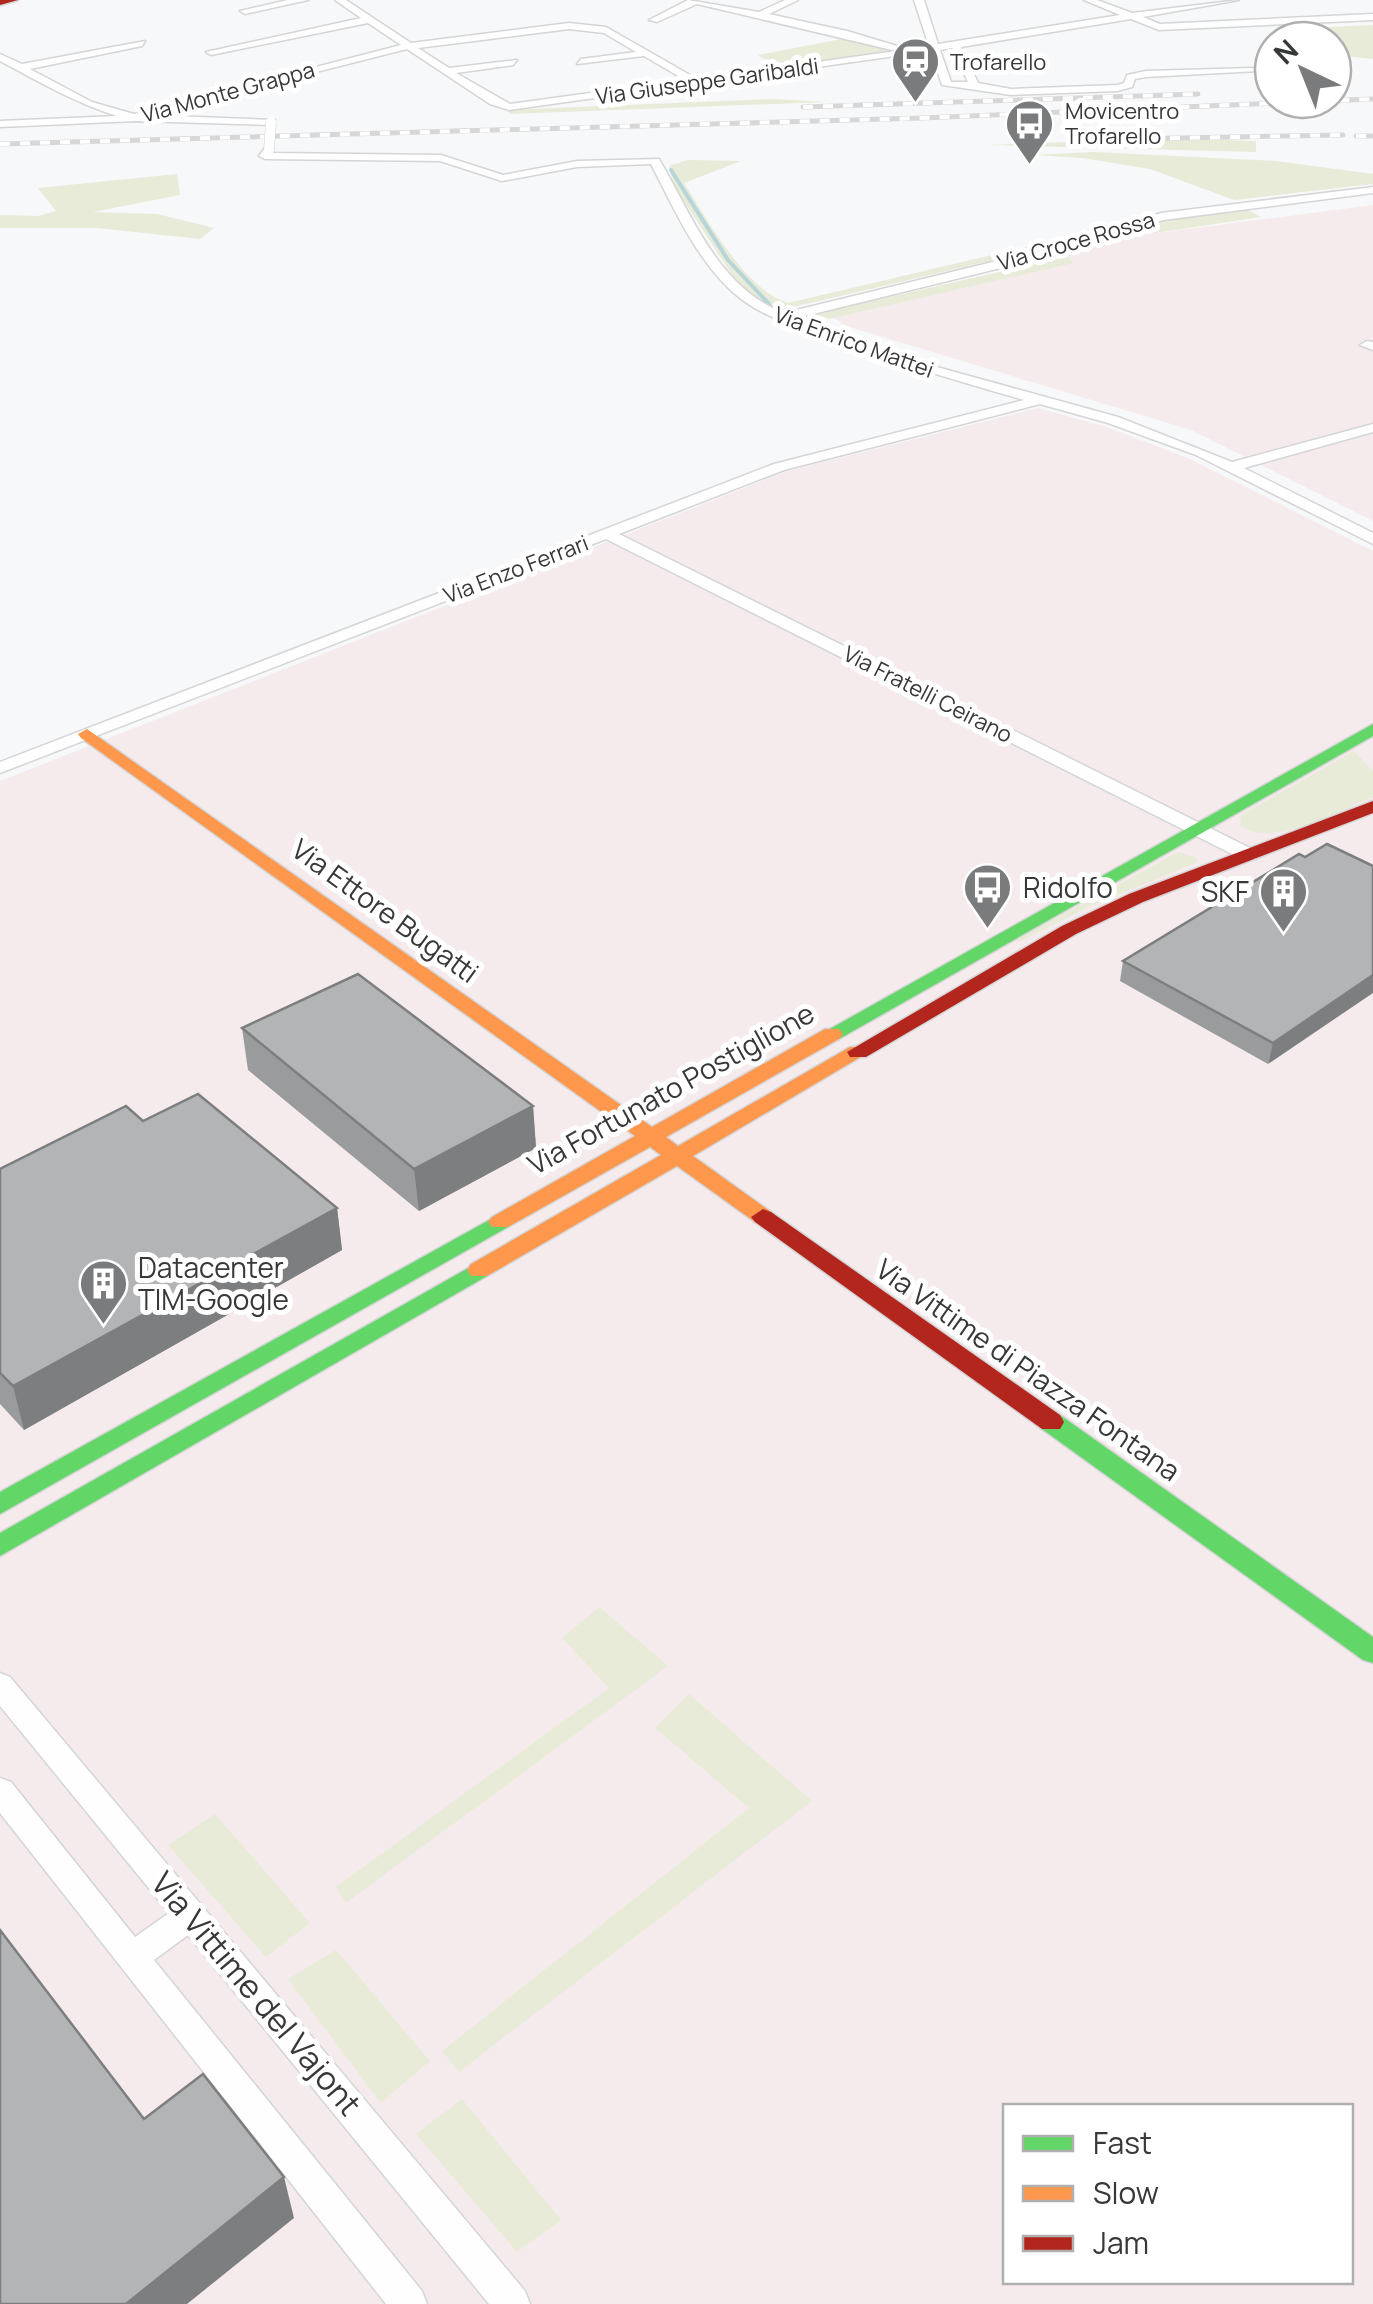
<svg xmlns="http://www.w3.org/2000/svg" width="1373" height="2304" font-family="Manrope,sans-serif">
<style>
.industrial{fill:#f6ebec;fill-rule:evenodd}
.green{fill:#e8ebd8}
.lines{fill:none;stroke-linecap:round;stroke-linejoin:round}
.stream{stroke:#b6d5d9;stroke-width:4}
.street-casing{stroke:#d4d5d6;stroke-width:3}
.fast-casing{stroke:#d4d5d6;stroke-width:3}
.slow-casing{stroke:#d4d5d6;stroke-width:3}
.jam-casing{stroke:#d4d5d6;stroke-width:3}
.street{fill:#fefefe;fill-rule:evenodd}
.fast{fill:#63d668;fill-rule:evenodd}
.slow{fill:#ff974d;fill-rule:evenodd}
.jam{fill:#b3261e;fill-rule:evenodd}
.rail-casing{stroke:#d7d7d8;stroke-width:5}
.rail{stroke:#fff;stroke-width:4;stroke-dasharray:10;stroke-linecap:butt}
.street-bridge-casing{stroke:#d4d5d6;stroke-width:11;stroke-linecap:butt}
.street-bridge{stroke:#fefefe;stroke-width:10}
.wall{fill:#9a9b9c}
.shaded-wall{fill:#7d7e7f}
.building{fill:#b3b4b5;stroke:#7d7e7f;stroke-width:2.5}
.labels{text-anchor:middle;stroke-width:10;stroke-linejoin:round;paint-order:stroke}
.far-poi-label{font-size:22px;fill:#373839;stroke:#fff;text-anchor:start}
.far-street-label{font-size:22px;fill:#373839;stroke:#fff}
.poi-label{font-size:28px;fill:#373839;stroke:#fff;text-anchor:start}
.street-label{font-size:28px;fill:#373839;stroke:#fff}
.near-street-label{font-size:32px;fill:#373839;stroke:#fff}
</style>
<rect width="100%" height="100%" fill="#f7f8f9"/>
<g class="industrial">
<polygon points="1373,205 1373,521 1191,430 843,325 835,318 1072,263 1066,257 1142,235"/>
<path d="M 1038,408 L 1107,427 L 1190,459 L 1373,551 L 1373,2304 L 0,2304 L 0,781 L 787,471 ZM 1006,2106 L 1350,2106 L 1350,2282 L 1006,2282 Z"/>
</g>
<g class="green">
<polygon points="1373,25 1373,59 1333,55 1333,40 1300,40 1290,29"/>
<polygon points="847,38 885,48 886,52 780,69 758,55"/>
<polygon points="771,99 825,102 510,114 508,110"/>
<polygon points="1164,138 1256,141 1256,152 989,145"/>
<polygon points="1094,152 1276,161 1373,174 1373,184 1234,200 1150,169 1083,158 1033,155"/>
<path d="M 688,160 L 741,161 L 684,183 C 708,220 745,290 788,303 L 1064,238 L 1107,222 L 1108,226 L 1054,246 L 789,308 L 764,308 L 742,290 L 674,186 L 669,166 Z"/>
<polygon points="177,174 180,195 93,212 157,214 214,228 200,239 97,228 0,228 0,215 38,216 56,211 38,188"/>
<polygon points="1245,208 1261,217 1142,235 1067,257 1074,263 830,319 814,314 1066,257 1122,232 1164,220"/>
<path d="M 1354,751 L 1373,771 L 1373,797 C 1340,810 1270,850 1240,825 L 1241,815 Z"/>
<polygon points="1178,852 1195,857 1198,862 1091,906 1019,942 1016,940"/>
<polygon points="599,1607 668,1666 346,1903 336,1887 609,1688 562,1638"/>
<polygon points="689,1694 812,1801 459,2072 442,2051 749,1808 655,1728"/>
<polygon points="215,1814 310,1923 266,1957 168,1845"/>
<polygon points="336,1950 430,2061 381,2103 288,1979"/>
<polygon points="462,2099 561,2220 517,2252 416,2134"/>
</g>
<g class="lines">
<polyline class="stream" points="671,170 728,260 769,304"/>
<defs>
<g id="street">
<polygon points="288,0 308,0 245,14 240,11"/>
<path d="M 335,0 L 346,0 L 411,43 L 569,23 L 606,27 L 697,79 L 896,51 L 697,4 L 657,22 L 649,20 L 688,0 L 759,12 L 785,0 L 798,0 L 769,14 L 847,31 L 907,49 L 929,46 L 914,0 L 924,0 L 938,44 L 1120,15 L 1084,0 L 1097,0 L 1132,13 L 1239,0 L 1143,17 L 1160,24 L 1373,14 L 1373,20 L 1159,30 L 1131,19 L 961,47 L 978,83 L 1011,89 L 1117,85 L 1124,83 L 1127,75 L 1146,71 L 1253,68 L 1258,71 L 1146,77 L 1135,79 L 1132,87 L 1117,91 L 1011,95 L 942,85 L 931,51 L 509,110 L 490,104 L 407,49 L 146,115 L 275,120 L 271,125 L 136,121 L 0,127 L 0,121 L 117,116 C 75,103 38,81 0,61 L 0,54 L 22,64 L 145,41 L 142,46 L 30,69 L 92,102 L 134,114 L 401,45 L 368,23 L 211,55 L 206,52 L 361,18 ZM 569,29 L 604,33 L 636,52 L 581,59 L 577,64 L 644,56 L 685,80 L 510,104 L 456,73 L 513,65 L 517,60 L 449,68 L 418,48 ZM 952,48 L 968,82 L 951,82 L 940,50 Z"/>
<path d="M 265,148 L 273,148 L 273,153 L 441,155 L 503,175 L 577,161 L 659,159 C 692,215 718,288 784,313 L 1050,248 L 1161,213 L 1373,187 L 1373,193 L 1163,220 L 1058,254 L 797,318 L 908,359 L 1118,417 L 1232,462 L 1373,424 L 1373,432 L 1244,468 L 1373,533 L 1373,544 L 1196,455 L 1108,423 L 1040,404 L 784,470 L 619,534 L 1256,851 L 1256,859 L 1242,859 L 606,539 L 0,773 L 0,762 L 774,464 L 1024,400 C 954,380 886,360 817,334 C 788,323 759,315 735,294 C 697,261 674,209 651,164 L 577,167 L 502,181 L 440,161 L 265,159 L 259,156 Z"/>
<polygon points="1367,341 1373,342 1373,350 1360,345"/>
<polygon points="0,1673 10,1677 525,2291 530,2304 489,2304 188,1935 154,1960 422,2291 427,2304 386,2304 0,1813 0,1778 11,1782 135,1937 169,1913 0,1706"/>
</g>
<g id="fast">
<polygon points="1373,724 1373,736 839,1039 825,1039 821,1034"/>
<polygon points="500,1214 512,1222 508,1227 0,1514 0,1492"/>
<polygon points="479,1262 491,1270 487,1276 0,1556 0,1533"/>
<polygon points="1051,1413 1060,1415 1373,1637 1373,1663 1363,1660 1042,1429 1038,1422 1042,1415"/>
</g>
<polygon id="slow" points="87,729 652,1127 825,1029 839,1029 843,1034 839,1039 666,1137 678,1146 850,1047 866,1047 869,1052 693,1156 771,1212 775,1217 771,1222 755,1222 677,1166 487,1276 471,1276 467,1270 471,1264 661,1155 650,1147 508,1227 492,1227 488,1222 492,1217 635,1136 81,738 78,734"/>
<g id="jam">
<polygon points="0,0 18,0 0,5"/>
<polygon points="1373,801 1373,813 1143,902 1076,934 866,1057 850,1057 847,1052 1062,926 1129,894"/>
<polygon points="763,1209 771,1212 1060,1415 1064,1422 1060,1429 1042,1429 755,1222 751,1217"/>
</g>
</defs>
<use href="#street" class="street-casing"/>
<use href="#fast" class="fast-casing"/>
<use href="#slow" class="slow-casing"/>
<use href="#jam" class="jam-casing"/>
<use href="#street" class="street"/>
<use href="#fast" class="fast"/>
<use href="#slow" class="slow"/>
<use href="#jam" class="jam"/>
<defs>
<g id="rail">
<polyline points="803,107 1198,94"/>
<polyline points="1356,136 1373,136"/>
<polyline points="1070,140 1343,135"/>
<polyline points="0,144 922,118 1373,99"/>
</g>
</defs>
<use href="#rail" class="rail-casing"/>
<use href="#rail" class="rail"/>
<defs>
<polyline id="street-bridge" points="269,150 271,122"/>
</defs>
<use href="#street-bridge" class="street-bridge-casing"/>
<use href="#street-bridge" class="street-bridge"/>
</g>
<g class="wall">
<polygon points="1327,844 1268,1064 1120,981 1123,961"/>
<polygon points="242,1028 533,1106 536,1148 419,1211 248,1070"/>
<polygon points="143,1121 337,1208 342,1250 24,1430 0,1404 0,1169"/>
</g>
<g class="shaded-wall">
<polygon points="1373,975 1373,993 1268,1064 1273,1043"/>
<polygon points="533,1106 536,1148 419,1211 414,1169"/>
<polygon points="337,1208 342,1250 24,1430 13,1386"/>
<polygon points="284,2177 294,2218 187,2304 126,2304"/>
</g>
<g class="building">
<polygon points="1327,844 1373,866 1373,975 1273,1043 1123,961 1299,854 1305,857"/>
<polygon points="358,974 533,1106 414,1169 242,1028"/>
<polygon points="198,1094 337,1208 13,1386 0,1373 0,1169 126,1106 143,1121"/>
<polygon points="0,1930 144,2119 203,2074 284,2177 126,2304 0,2304"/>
</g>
<defs>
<symbol id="station-pin" viewBox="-11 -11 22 30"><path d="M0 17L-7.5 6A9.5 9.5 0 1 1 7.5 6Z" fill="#7a7b7c" stroke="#fff"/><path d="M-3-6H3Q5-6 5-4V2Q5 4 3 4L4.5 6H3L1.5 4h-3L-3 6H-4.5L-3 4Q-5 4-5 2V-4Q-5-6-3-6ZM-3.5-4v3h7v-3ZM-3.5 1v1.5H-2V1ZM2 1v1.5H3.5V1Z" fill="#fff"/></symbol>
<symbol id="bus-pin" viewBox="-11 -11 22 30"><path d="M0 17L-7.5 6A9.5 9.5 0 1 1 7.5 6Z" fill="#7a7b7c" stroke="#fff"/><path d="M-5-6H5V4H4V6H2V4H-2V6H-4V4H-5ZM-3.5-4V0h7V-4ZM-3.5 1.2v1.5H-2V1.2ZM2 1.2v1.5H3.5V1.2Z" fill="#fff"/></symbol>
<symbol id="building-pin" viewBox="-11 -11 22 30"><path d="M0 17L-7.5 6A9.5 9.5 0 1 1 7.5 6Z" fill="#7a7b7c" stroke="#fff"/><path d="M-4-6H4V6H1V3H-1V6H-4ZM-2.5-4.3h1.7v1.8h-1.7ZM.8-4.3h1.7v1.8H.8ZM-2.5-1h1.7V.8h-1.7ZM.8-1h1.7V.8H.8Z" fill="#fff"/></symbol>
</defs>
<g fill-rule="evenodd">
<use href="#station-pin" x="888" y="34" width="55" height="75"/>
<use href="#bus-pin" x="1002" y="96" width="55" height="75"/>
<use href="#bus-pin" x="960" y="860" width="55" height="75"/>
<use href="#building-pin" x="1256" y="864" width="55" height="75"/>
<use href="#building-pin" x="76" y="1256" width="55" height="75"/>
</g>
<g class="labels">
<g class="far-poi-label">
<text x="950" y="70">Trofarello</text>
<text x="1065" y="119">Movicentro<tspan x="1065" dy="25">Trofarello</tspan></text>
</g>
<g class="far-street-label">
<text transform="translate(707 81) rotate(-8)" y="8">Via Giuseppe Garibaldi</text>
<text transform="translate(228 92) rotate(-15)" y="8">Via Monte Grappa</text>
<text transform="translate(1076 241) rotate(-16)" y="8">Via Croce Rossa</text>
<text transform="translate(854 342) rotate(20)" y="8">Via Enrico Mattei</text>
<text transform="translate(516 569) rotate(-21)" y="8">Via Enzo Ferrari</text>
<text transform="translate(928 694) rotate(27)" y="8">Via Fratelli Ceirano</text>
</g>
<g class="poi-label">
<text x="1023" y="898">Ridolfo</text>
<text x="1249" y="902" text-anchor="end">SKF</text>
<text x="138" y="1278">Datacenter<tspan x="138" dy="32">TIM-Google</tspan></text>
</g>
<g class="street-label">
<text transform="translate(385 911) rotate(36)" y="10">Via Ettore Bugatti</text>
<text transform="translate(671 1089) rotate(-29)" y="10">Via Fortunato Postiglione</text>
<text transform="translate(1028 1370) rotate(35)" y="10">Via Vittime di Piazza Fontana</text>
</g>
<g class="near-street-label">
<text transform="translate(256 1994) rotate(50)" y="11">Via Vittime del Vajont</text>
</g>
</g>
<rect x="1003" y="2104" width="350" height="180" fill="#ffffff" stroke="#afafb0" stroke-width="2.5"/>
<rect x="1023" y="2136" width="50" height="15" fill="#63d668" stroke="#afafb0" stroke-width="2.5"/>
<text x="1093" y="2154" font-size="30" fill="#373839">Fast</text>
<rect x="1023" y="2186" width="50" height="15" fill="#ff974d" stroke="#afafb0" stroke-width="2.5"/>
<text x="1093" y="2204" font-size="30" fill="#373839">Slow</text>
<rect x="1023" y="2236" width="50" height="15" fill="#b3261e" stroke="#afafb0" stroke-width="2.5"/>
<text x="1093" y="2254" font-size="30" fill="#373839">Jam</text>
<g transform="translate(1303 70) rotate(317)"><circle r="48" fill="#ffffff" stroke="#afafb0" stroke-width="2.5"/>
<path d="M0-8L18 38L0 25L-18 38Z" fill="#7a7b7c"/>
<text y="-15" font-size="28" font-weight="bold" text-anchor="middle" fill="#373839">N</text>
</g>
</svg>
